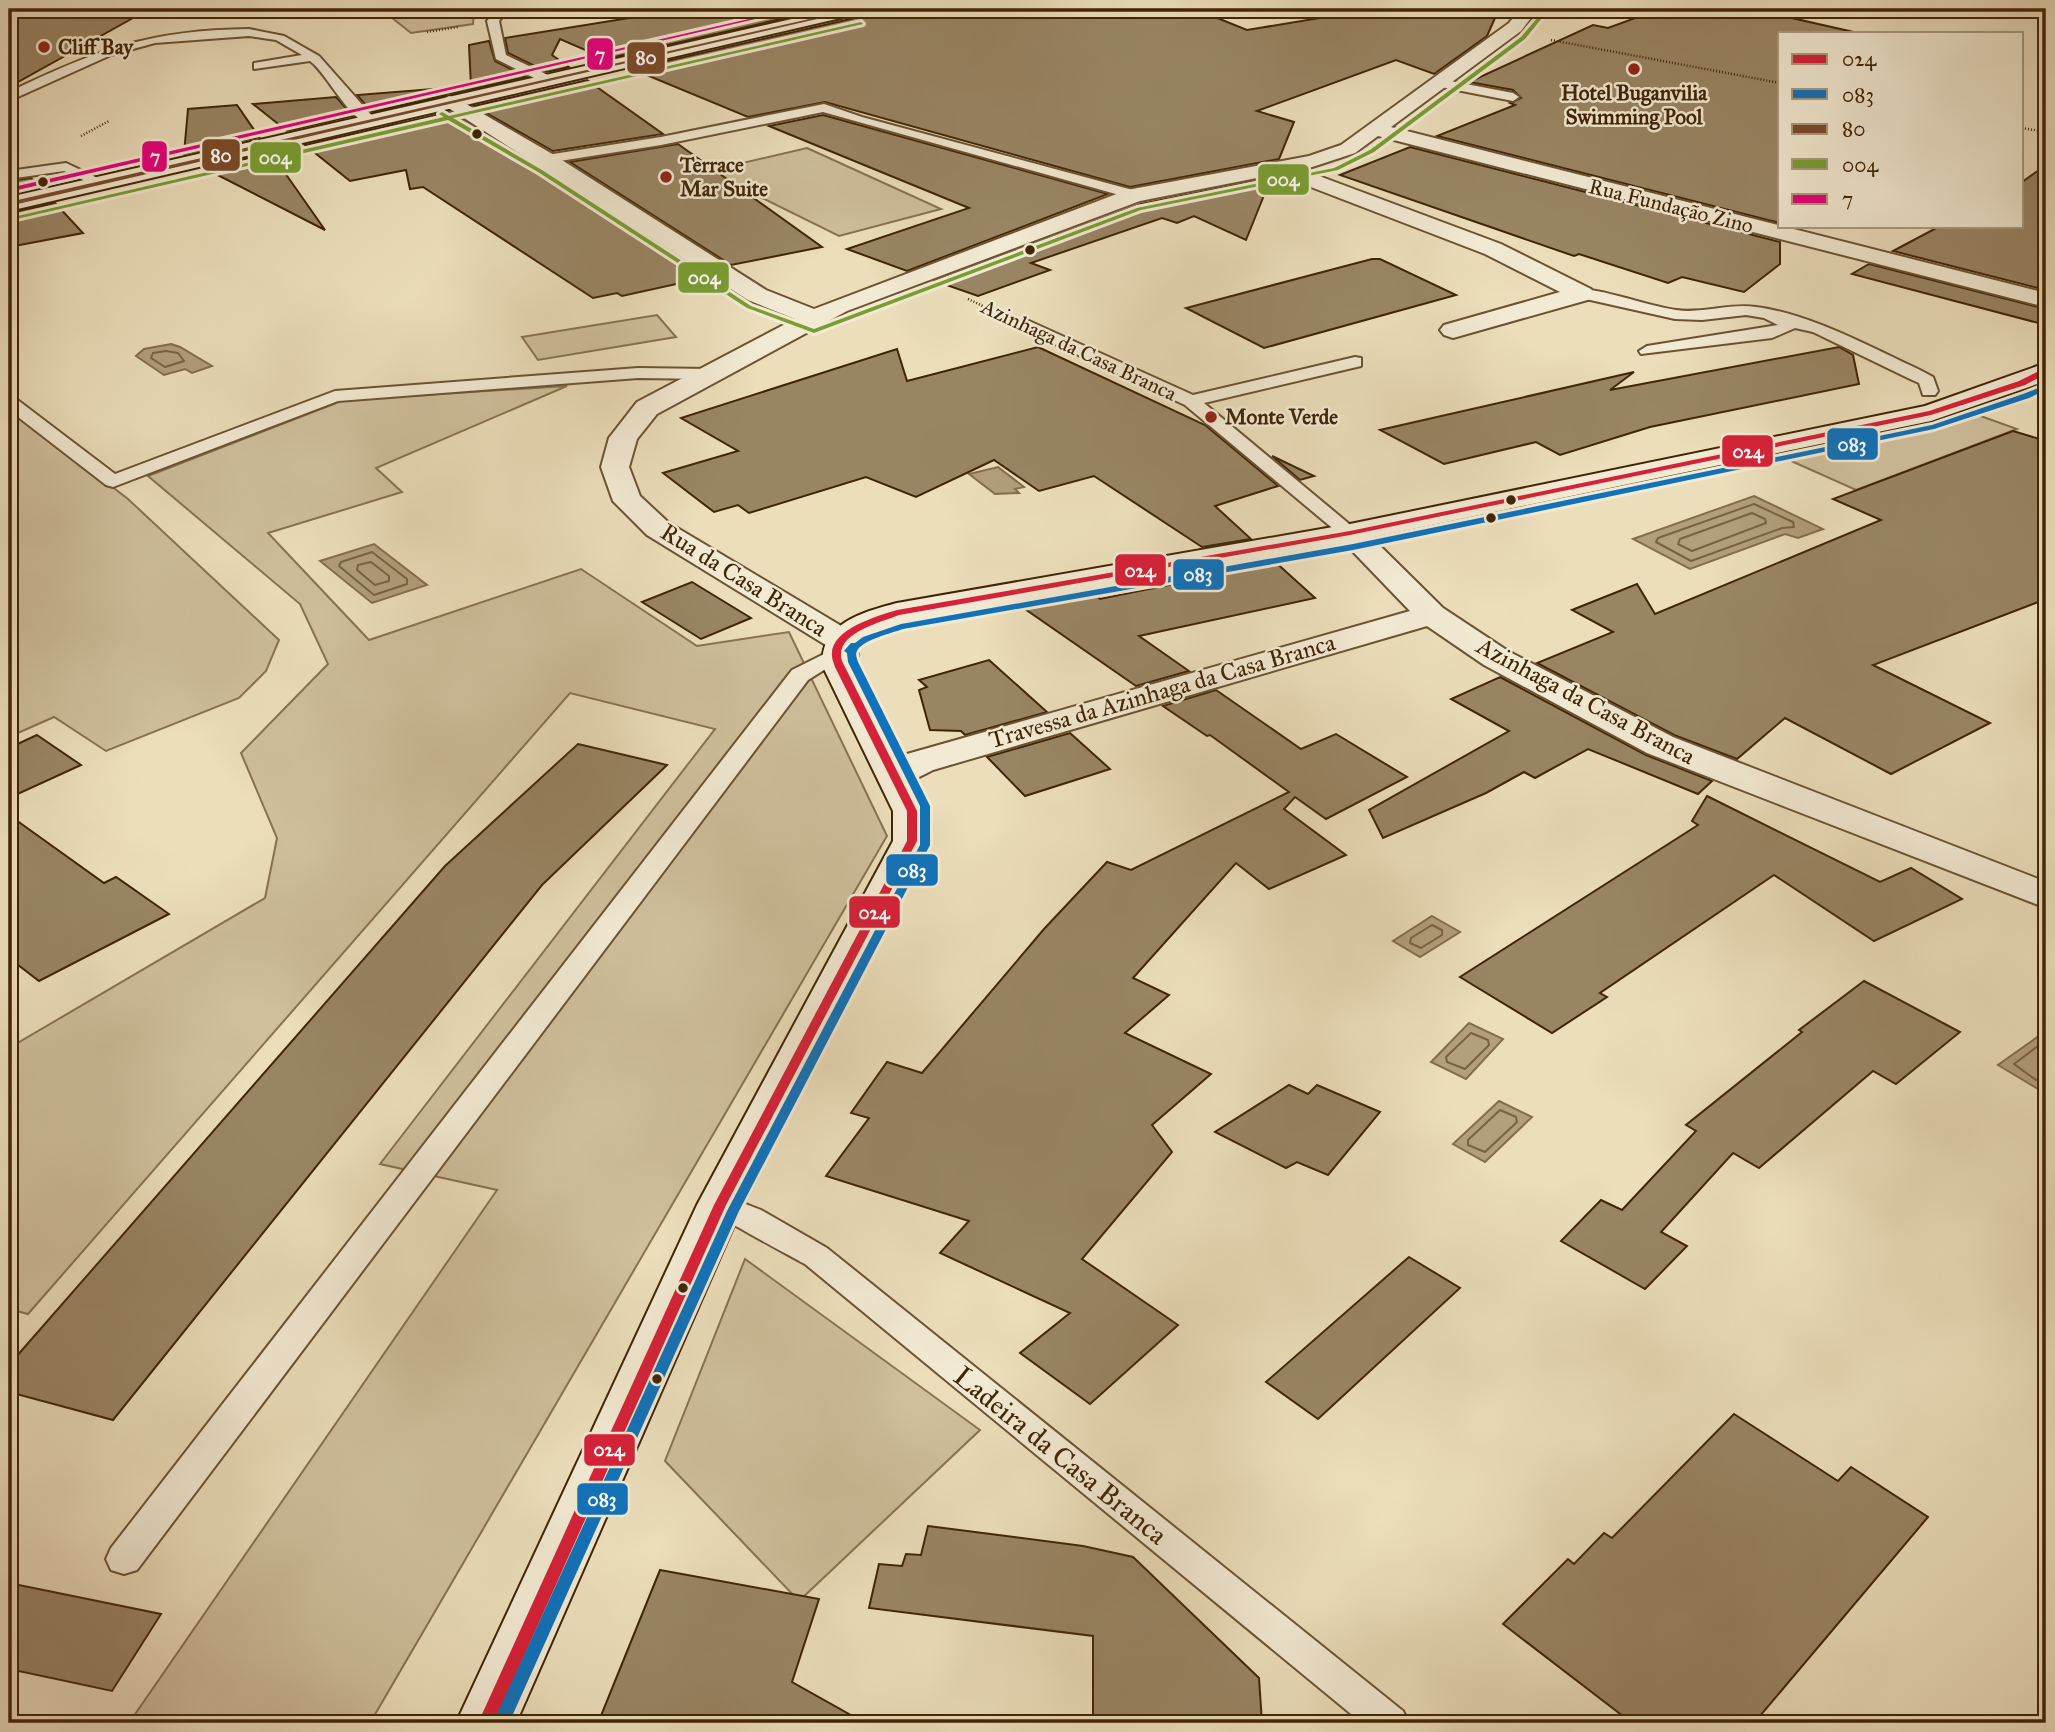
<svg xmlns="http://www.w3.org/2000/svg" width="2055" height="1732" font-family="'IM FELL Great Primer',serif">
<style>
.green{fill:#cfbf9c;stroke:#887250;stroke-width:2}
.water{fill:#b29f7d;stroke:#846e4d;stroke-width:2}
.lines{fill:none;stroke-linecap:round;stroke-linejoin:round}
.shore{stroke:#796241;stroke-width:2}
.building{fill:#998564;stroke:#402505;stroke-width:2}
.lane-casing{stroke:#6b5332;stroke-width:4}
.street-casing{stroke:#6b5332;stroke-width:4}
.secondary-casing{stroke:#402505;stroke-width:4}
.path{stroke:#402505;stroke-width:2.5;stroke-dasharray:1 2;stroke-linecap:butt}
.lane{fill:#f3ead3;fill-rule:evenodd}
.street{fill:#f3ead3;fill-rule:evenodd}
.secondary{fill:#f3ead3;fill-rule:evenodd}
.bus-1-casing{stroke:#f3ead3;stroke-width:6}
.bus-2-casing{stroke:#f3ead3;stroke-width:6}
.bus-3-casing{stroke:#f3ead3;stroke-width:6}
.bus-4-casing{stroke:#f3ead3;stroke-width:6}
.bus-5-casing{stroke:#f3ead3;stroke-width:6}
.bus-1{fill:#d62138;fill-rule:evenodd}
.bus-2{fill:#1072ba;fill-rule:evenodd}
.bus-3{fill:#7a4b2a;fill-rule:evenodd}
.bus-4{fill:#799e32;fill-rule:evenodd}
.bus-5{fill:#e5007d;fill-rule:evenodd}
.poi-dot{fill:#8f2418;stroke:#f3ead3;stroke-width:2.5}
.bus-dot{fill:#402505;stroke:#f3ead3;stroke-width:2.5}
.labels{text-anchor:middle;stroke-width:5;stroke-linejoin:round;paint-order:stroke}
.far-poi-label{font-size:21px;font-weight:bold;fill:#402505;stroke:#f3ead3;text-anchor:start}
.far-street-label{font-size:21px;fill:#402505;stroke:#f3ead3}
.street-label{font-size:24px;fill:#402505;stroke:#f3ead3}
.near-street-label{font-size:28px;fill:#402505;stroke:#f3ead3}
.line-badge{stroke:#f3ead3;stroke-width:2.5}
.badge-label{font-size:19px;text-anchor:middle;font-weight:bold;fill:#fff}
</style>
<rect width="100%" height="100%" fill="#ecdebb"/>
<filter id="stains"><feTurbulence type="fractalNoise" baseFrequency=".00286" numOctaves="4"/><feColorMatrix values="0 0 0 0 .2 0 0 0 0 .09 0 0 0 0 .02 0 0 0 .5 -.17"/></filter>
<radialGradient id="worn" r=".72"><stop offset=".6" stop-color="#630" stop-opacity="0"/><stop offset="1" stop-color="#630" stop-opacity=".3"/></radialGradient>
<g class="green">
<polygon points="381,9 460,9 474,12 473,24 411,33"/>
<polygon points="807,148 941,209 839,236 708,171"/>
<polygon points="657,315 676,337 538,360 522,337"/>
<polygon points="567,386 376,468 402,492 268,533 369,640 581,569 697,646 789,632 887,836 370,1723 129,1723 497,1190 380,1164 715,729 570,693 28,1314 9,1309 9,1048 265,898 277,838 241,753 328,664 300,604 148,476 344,400"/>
<polygon points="9,407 128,499 279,640 266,671 239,698 106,751 54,717 9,737"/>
<polygon points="1975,414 2017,429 1856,490 1789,460 1912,433"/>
<polygon points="745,1259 980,1430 799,1601 665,1461"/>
</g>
<g class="water">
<polygon points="171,344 180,347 212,366 192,373 185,369 164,375 136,356 144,349"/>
<polygon points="998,467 1024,487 1015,489 1019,493 995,494 969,474"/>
<polygon points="1754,496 1823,529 1798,538 1785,534 1690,569 1633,539"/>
<polygon points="374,544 427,585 372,603 320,561"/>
<polygon points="1432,916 1460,932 1420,957 1393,941"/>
<polygon points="1469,1023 1503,1039 1466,1079 1431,1062"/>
<polygon points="2043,1033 2046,1035 2046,1083 2038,1089 1998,1065"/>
<polygon points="1499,1101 1532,1117 1485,1162 1453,1144"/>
</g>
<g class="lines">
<g class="shore">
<polygon points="166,351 178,353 184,361 165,367 151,358 153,353"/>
<polygon points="1754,504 1793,522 1794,527 1782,528 1691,561 1656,542 1658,538"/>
<polygon points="1752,513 1765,519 1766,523 1692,551 1678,544 1680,539"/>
<polygon points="372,552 407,579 407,584 374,595 339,566 341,562"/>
<polygon points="371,562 389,576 389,581 375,585 357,570 358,565"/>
<polygon points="1432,925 1442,930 1442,935 1421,948 1410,943 1411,938"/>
<polygon points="1471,1033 1488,1040 1489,1045 1465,1069 1447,1062 1446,1057"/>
<polyline points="2046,1040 2014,1064 2036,1080 2046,1078"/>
<polygon points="1500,1110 1516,1117 1517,1122 1485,1152 1468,1145 1468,1140"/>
</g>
</g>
<g class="building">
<polygon points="12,9 149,9 9,87 9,32 14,29"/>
<polygon points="685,9 825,9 606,59 560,39 552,55 569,67 547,72 508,53 505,38"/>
<polygon points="869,9 1195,9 1247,30 1374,9 1499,9 1487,36 1434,74 1396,60 1257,111 1294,122 1279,159 1130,187 825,102 748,117 632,69 859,17"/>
<polygon points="1660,9 1724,18 1752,9 1858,33 1780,33 1780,223 1437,136 1515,105 1510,103 1521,98 1513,90 1469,82 1593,25 1608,28"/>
<polygon points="489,41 495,61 526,77 372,112 357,95 471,86 469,45"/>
<polygon points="587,80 663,134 553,151 474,106"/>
<polygon points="336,97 353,116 287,131 253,104"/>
<polygon points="237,105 259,137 184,154 188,109"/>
<polygon points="449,112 698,271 681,274 690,281 622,296 617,293 593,298 423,187 410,189 406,170 350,181 305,145"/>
<polygon points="823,115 1108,194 907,271 847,249 969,208 769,126"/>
<polygon points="678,144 822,247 731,265 570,162"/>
<polygon points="1410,147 1780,242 1780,264 1744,292 1682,277 1668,283 1579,254 1574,256 1340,175"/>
<polygon points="271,153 325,230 204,168"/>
<polygon points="2046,165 2046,290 1893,251 1940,226 2022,226 2022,182"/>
<polygon points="31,178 39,187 9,194 9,181"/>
<polygon points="1271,178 1246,240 1194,216 1177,223 1162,218 1031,263 1050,270 978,296 935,281 1141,204"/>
<polygon points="55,203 83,233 9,247 9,213"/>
<polygon points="1372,259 1380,259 1456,295 1264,348 1186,308"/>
<polygon points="1869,264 2046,309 2046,325 1852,274"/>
<polygon points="1038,347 1205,425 1278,486 1215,506 1251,539 1202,547 1094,476 1039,491 994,460 916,497 866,477 749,513 738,505 714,512 663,473 738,451 681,418 897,349 907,381"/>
<polygon points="1839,347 1853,355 1859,384 1650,427 1560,455 1536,442 1444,464 1380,430 1634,372 1610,390"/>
<polygon points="2013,431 2046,441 2046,599 1873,665 1990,723 1891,774 1785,718 1737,759 1674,735 1537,663 1613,632 1572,610 1637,584 1655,614 1881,520 1833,499"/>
<polygon points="1272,456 1314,476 1300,480"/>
<polygon points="1272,559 1315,598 1139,636 1189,671 1136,686 1025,609 1097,596 1100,599 1238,571 1231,566"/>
<polygon points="692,582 751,618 701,639 642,602"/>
<polygon points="989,660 1047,712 965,735 961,731 930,730 919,690 927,687 919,680"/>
<polygon points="1500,677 1646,755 1712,781 1698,794 1588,749 1535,778 1524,772 1486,793 1383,838 1369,810 1509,731 1451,699"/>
<polygon points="1216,690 1301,749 1336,734 1407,777 1326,819 1295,797 1284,809 1346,855 1269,889 1236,863 1133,978 1169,995 1125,1033 1211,1074 1152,1125 1172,1152 1082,1259 1178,1325 1090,1404 1020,1353 1070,1313 940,1253 969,1221 826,1176 869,1118 851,1113 887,1062 922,1073 1044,929 1107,862 1131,870 1289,792 1210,735 1207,736 1163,706"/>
<polygon points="1070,733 1110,769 1025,796 987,757"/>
<polygon points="37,735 81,765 9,798 9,748"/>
<polygon points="578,744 667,765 542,885 113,1420 9,1392 9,1365 445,866"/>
<polygon points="1707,796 1880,882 1911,868 1962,899 1874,941 1774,875 1600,993 1607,997 1552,1033 1460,977 1698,825 1692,821"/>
<polygon points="9,815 104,883 116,877 169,914 39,981 9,958"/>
<polygon points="1864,981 1960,1032 1896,1084 1873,1071 1759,1168 1733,1153 1661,1232 1687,1246 1645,1289 1561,1241 1601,1200 1622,1210 1696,1131 1686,1125 1802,1032 1799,1030"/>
<polygon points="1289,1085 1308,1094 1317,1085 1380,1112 1328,1175 1297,1162 1286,1168 1215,1132"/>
<polygon points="1409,1257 1460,1288 1318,1419 1266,1382"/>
<polygon points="1734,1414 1838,1481 1851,1467 1928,1517 1754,1723 1632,1723 1503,1624 1568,1559 1574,1564 1604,1533 1612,1538"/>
<polygon points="928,1526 1083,1546 1133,1557 1259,1678 1262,1723 1112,1723 1093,1719 1093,1636 869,1608 879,1564 902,1566 906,1554 921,1555"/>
<polygon points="660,1570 819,1599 792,1682 865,1723 598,1723"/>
<polygon points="9,1583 161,1614 112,1691 9,1669"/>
</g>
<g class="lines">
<defs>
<g id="lane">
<polygon points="497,9 508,9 499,21 506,55 552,77 552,83 544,83 496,59 487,21"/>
<path d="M 249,29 L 284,36 L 319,56 L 374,118 L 374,124 C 352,127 328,74 310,61 L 254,69 L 254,63 L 302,55 L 276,40 L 249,36 L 155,43 L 111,55 L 9,101 L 9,92 C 96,50 150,30 249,29 Z"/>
<polygon points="1440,79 1513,93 1519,97 1513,101 1436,86 1436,80"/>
<polygon points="824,104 862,117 1140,192 1142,195 1130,198 823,112 661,145 547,163 540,159 547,155 661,137"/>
<polygon points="66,163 108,183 96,186 64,171 9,179 9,171"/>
<path d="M 1582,289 C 1614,292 1644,305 1676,310 C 1703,314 1729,303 1756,307 C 1811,314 1870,347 1920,370 L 1933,377 L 1938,391 L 1935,395 L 1923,395 L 1919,383 L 1908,378 L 1813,332 L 1795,328 L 1772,338 L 1641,354 L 1639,351 L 1647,346 L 1778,325 L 1764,318 L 1746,315 L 1702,320 L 1675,319 L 1577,297 L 1574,294 Z"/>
<polygon points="1029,321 1193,395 1355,357 1361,358 1361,366 1204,403 1360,533 1357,537 1343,537 1185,405 1023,329 1023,323"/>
<polygon points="638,368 710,369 718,374 710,379 638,378 338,401 113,487 106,485 9,410 9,397 15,398 115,474 335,391"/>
<polygon points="836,648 847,654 843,658 808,680 137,1570 124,1574 111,1570 106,1559 111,1548 792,670"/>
<path d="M 720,1194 L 761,1210 L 827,1248 L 1403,1711 L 1409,1723 L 1362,1723 L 805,1264 C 789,1255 710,1214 705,1205 L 709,1197 Z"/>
</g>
<g id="street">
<polygon points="1520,9 1538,9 1521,31 1391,127 2046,293 2046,307 1378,136 1355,153 1303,170 1501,244 1591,289 1594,294 1591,299 1453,338 1444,335 1440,330 1444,325 1560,292 1485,254 1277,174 1140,201 847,311 657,414 637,439 629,467 640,496 669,523 853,633 857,640 853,647 841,650 829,647 647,535 613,501 601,467 609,438 637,402 795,319 748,300 439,102 449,96 456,98 554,155 766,290 814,309 1127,190 1309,156 1341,145 1509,23"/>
<path d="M 1350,524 L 1361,527 L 1443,608 L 1508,651 L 1673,737 L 2046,882 L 2046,908 L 1647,753 L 1484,665 L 1427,626 L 933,770 C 915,779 901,788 881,783 L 876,775 L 881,767 L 907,754 L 1410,611 L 1335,533 L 1339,527 Z"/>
</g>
<g id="secondary">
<polygon points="836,9 867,9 858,14 9,211 9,197"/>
<path d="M 2046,363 L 2046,381 L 1931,421 L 1350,542 L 904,622 L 876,632 L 858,643 L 857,667 L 931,811 L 931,841 L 743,1205 L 516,1723 L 456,1723 L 697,1205 L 893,841 L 893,811 L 823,667 C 818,624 863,612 897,603 L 1350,524 L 1925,406 Z"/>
</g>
</defs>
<use href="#lane" class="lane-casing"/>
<use href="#street" class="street-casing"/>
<use href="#secondary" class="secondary-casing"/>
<g class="path">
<polyline points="427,32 458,27"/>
<polyline points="1551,40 1780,83"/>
<polyline points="2022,128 2046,132"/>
<polyline points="81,136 109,121"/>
<polyline points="968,299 998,313"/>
</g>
<use href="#lane" class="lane"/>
<use href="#street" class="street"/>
<use href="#secondary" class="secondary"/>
<defs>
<path id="bus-1" d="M 2043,369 L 2046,369 L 2046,374 L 2025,385 L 1931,415 L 1350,535 L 899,615 C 882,622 839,632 841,656 C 841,660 843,663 845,667 L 917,811 L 917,841 L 726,1205 L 494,1723 L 478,1723 L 714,1205 L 907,841 L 907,811 L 835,667 C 834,663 832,660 832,656 C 829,630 877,616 897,610 L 1350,531 L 1929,411 L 2019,381 Z"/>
<path id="bus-2" d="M 2046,385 L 2046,390 L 2029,398 L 1934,429 L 1353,550 L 903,629 C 892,633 862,640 857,651 C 855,654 857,659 858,662 L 930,806 L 930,845 L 739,1211 L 509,1723 L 493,1723 L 727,1211 L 920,845 L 920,806 L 848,662 L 847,653 L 844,651 L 851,643 L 855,643 L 863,637 L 901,624 L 1353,544 L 1932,425 L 2023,394 Z"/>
<polygon id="bus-3" points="853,9 860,9 9,206 9,202"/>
<polygon id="bus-4" points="1538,17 1542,18 1525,39 1374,152 1338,170 1141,210 814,333 747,308 538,172 448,120 12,220 9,218 444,117 439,114 442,112 449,116 861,22 863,24 453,118 542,170 751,306 814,329 1137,208 1334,168 1370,150 1521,37"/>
<polygon id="bus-5" points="792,9 799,9 9,192 9,188"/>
</defs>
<use href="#bus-1" class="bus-1-casing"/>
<use href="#bus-2" class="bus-2-casing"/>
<use href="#bus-3" class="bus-3-casing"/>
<use href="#bus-4" class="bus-4-casing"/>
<use href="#bus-5" class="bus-5-casing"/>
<use href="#bus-1" class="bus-1"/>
<use href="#bus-2" class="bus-2"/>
<use href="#bus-3" class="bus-3"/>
<use href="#bus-4" class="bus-4"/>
<use href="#bus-5" class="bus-5"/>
</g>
<g class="poi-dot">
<circle cx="44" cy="47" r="7"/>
<circle cx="1634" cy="69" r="7"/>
<circle cx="666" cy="177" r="7"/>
<circle cx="1211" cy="417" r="7"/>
</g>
<g class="bus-dot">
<circle cx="477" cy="134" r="6"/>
<circle cx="43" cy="182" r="6"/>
<circle cx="1030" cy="250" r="6"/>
<circle cx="1511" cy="500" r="6"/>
<circle cx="1491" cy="518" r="6"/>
<circle cx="683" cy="1288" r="6"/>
<circle cx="657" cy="1379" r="6"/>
</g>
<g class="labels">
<g class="far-poi-label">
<text x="58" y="54">Cliff Bay</text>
<text x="1634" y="100" text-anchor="middle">Hotel Buganvilia<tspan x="1634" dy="24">Swimming Pool</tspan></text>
<text x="680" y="172">Terrace<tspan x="680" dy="24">Mar Suite</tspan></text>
<text x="1225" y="424">Monte Verde</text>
</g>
<g class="far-street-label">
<text transform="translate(1671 206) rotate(14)" y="7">Rua Fundação Zino</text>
<text transform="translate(1079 350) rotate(25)" y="7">Azinhaga da Casa Branca</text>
</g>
<g class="street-label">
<text transform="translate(744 580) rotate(32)" y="8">Rua da Casa Branca</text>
<text transform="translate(1162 691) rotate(-16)" y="8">Travessa da Azinhaga da Casa Branca</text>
<text transform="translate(1586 701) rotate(28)" y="8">Azinhaga da Casa Branca</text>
</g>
<g class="near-street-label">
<text transform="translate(1061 1455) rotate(39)" y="10">Ladeira da Casa Branca</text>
</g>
</g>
<g class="line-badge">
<rect x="586" y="37" width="28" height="34" rx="7" fill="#e5007d"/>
<rect x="626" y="41" width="40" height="34" rx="7" fill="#7a4b2a"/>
<rect x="201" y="138" width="40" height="34" rx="7" fill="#7a4b2a"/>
<rect x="141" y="140" width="27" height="33" rx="7" fill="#e5007d"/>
<rect x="249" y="141" width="53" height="33" rx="7" fill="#799e32"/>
<rect x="1257" y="163" width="53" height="33" rx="7" fill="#799e32"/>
<rect x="677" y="261" width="53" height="33" rx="7" fill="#799e32"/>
<rect x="1826" y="427" width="53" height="34" rx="7" fill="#1072ba"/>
<rect x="1721" y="434" width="53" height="34" rx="7" fill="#d62138"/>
<rect x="1114" y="553" width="53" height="34" rx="7" fill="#d62138"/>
<rect x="1172" y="558" width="53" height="33" rx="7" fill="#1072ba"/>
<rect x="885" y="853" width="54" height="34" rx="7" fill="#1072ba"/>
<rect x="848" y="895" width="53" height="34" rx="7" fill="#d62138"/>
<rect x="583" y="1433" width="53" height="34" rx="7" fill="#d62138"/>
<rect x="576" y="1482" width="53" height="34" rx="7" fill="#1072ba"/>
</g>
<g class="badge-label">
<text x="600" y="61">7</text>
<text x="646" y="64">80</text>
<text x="221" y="162">80</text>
<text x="155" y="163">7</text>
<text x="275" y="164">004</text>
<text x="1283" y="186">004</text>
<text x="704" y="284">004</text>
<text x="1852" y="451">083</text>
<text x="1748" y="458">024</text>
<text x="1140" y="577">024</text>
<text x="1198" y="581">083</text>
<text x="912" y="877">083</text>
<text x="874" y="919">024</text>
<text x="609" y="1456">024</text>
<text x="602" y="1506">083</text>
</g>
<rect width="2055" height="1732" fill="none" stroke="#ecdebb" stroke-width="35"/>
<rect x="10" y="10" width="2034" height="1711" fill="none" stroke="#402505" stroke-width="3.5"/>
<rect x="18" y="18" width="2020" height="1697" fill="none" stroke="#402505" stroke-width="2"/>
<rect x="1778" y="32" width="245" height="196" fill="#f3ead3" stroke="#ab9b81" stroke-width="2"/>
<rect x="1792" y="54" width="35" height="10" fill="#d62138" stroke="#ab9b81" stroke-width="2"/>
<text x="1842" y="66" font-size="21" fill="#402505">024</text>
<rect x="1792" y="89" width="35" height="10" fill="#1072ba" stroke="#ab9b81" stroke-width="2"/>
<text x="1842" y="102" font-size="21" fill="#402505">083</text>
<rect x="1792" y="124" width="35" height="10" fill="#7a4b2a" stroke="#ab9b81" stroke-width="2"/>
<text x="1842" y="136" font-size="21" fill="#402505">80</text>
<rect x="1792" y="159" width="35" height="10" fill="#799e32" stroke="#ab9b81" stroke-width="2"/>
<text x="1842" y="172" font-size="21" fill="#402505">004</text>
<rect x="1792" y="194" width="35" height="10" fill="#e5007d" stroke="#ab9b81" stroke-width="2"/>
<text x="1842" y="206" font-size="21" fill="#402505">7</text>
<rect width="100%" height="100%" filter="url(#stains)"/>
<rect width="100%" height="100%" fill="url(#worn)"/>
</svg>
